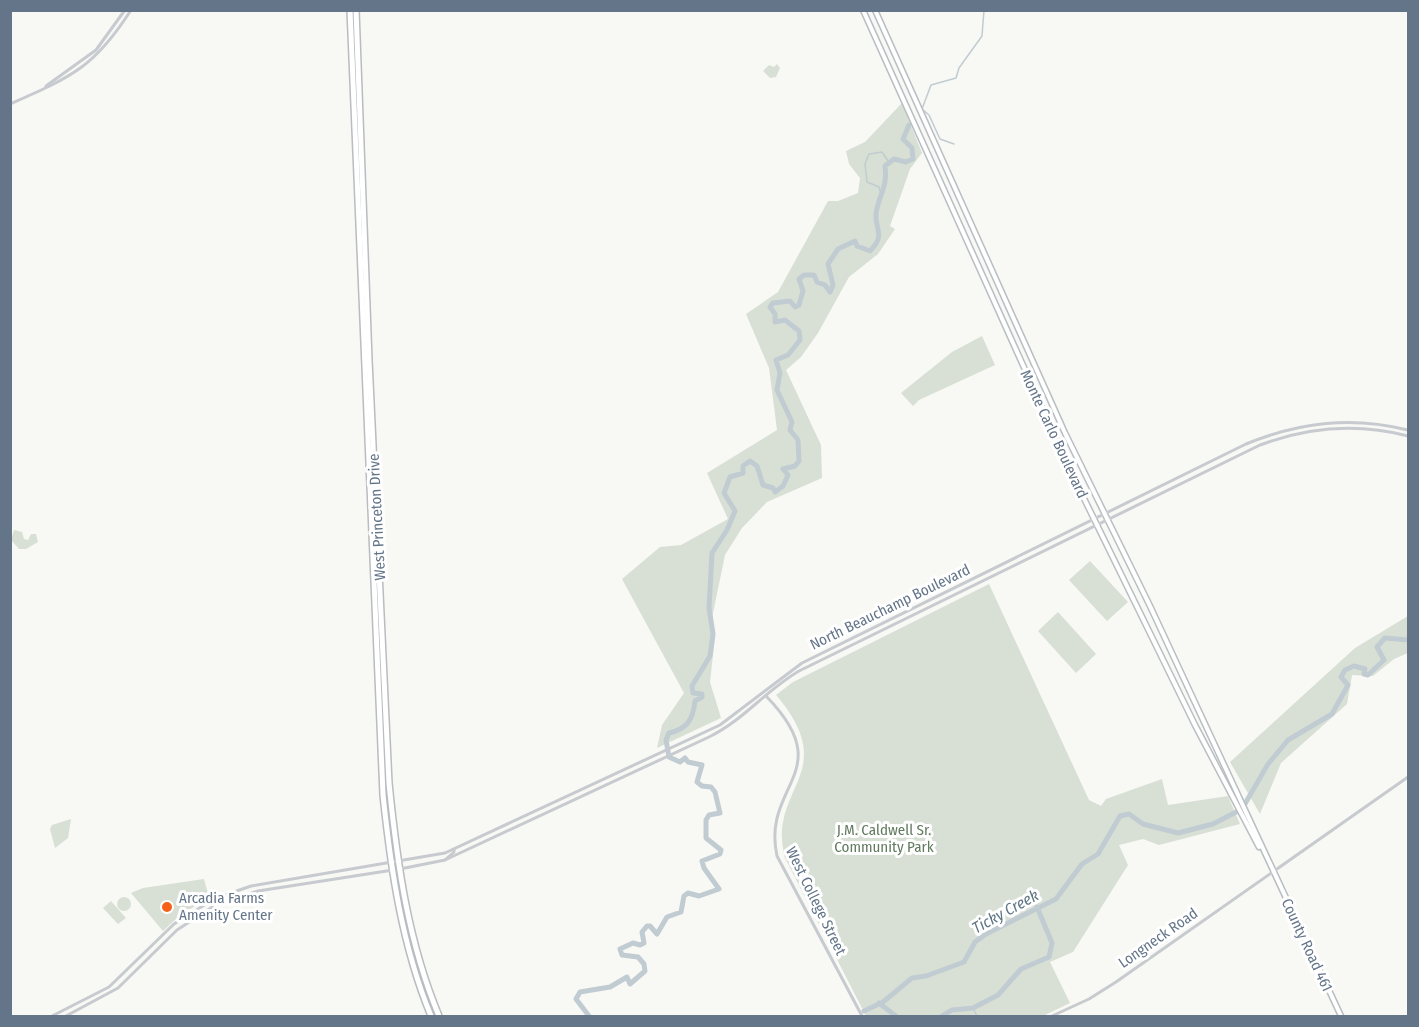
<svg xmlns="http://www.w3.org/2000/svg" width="1419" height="1027" font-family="'Fira Sans Condensed',sans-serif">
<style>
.green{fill:#d8e0d5}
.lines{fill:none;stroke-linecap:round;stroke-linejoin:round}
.stream{stroke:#c1ccd2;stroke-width:1.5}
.river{stroke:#c1ccd2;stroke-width:5}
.secondary-casing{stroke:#b9bec3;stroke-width:7}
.trunk-casing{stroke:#b9bcc0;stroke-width:8}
.tertiary{stroke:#c7cbcf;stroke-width:3}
.secondary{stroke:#fff;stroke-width:4}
.trunk{stroke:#fff;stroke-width:5}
.poi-dot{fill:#f66117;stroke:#fff;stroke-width:2}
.labels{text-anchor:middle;stroke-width:6;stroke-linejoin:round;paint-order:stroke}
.street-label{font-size:15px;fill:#647589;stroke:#fff}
.park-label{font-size:15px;fill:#627a5f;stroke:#fff}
.poi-label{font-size:15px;fill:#647589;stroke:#fff;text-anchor:start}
.water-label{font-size:16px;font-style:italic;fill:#5f7784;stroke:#fff}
</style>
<rect width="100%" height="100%" fill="#f8f8f4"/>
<g class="green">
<polygon points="777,64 780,68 776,77 770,78 763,71 769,65 774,67"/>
<polygon points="902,103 922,153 910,169 890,226 895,229 878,254 849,277 818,333 801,357 786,370 821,445 822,478 767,502 742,528 725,555 712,618 715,637 710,682 721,718 657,748 662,725 684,693 622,579 660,547 681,545 728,519 707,473 777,430 769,368 746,314 778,292 828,201 838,201 858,193 860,178 849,164 846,151 865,142"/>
<polygon points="982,336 995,365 919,400 913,406 901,393 952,352"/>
<polygon points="14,530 22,532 24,539 28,540 31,534 36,534 38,542 26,549 19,549 11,540"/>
<polygon points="1090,561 1128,602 1107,621 1069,580"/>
<path d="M 989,584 L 1089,800 L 1101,806 L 1106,799 L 1162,779 L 1168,805 L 1228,796 L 1240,824 L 1159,845 L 1143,839 L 1119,845 L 1128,865 L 1073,952 L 1050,962 L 1070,1003 L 1043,1016 L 866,1016 L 785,858 C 766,787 843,774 776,695 L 793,682 Z"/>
<polygon points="1058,612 1096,654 1076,673 1038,631"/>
<polygon points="1408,616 1408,653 1394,659 1373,676 1352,675 1347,704 1281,763 1260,814 1230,762 1355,648"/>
<polygon points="71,819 68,838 55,848 50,829 52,825"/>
<polygon points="204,879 209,897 178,917 163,931 131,893 143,888"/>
<circle cx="124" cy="904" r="7"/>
<polygon points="111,901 126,918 118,924 103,908"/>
</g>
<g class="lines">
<g class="stream">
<polyline points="954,144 940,139 929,115 922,109 931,85 956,78 959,68 982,36 984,10"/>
<polyline points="882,198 879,187 867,182 865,164 869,154 882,152 888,161"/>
<polyline points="973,1008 977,1016"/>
</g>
<g class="river">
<polyline points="879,1003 896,1016"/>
<polyline points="864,1011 883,1002 912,978 926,976 964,962 975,942 986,934 1056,899 1082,864 1098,854 1120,816 1129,814 1143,824 1178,833 1213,824 1242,809 1268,764 1288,740 1332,714 1348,685 1341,677 1345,670 1354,666 1365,669 1364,674 1368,675 1384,660 1377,647 1385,638 1408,640"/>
<path d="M 589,1016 L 576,999 L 580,992 L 610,987 L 627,977 L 630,984 L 645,971 L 644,964 L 638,957 L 622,955 L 620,949 L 633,943 L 640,945 L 644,943 L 642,932 L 647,926 L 650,926 L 657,934 L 667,917 L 681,912 L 684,896 L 688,893 L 699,896 L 719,889 L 704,868 L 702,861 L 720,854 L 721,850 L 706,838 L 706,820 L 709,815 L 720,813 L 715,792 L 711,787 L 702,786 L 697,782 L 702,765 L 688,762 L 685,758 L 680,762 L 669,757 L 666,740 L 669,733 C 687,729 693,720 695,701 L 702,697 L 702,694 L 693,693 L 692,686 L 710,656 L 713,634 L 709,608 L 712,553 L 727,530 L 735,511 L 724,493 L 730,477 L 743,473 L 743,466 L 750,461 L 757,466 L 763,485 L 773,488 L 775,492 L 783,486 L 788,475 L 783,469 L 795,466 L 799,461 L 798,440 L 790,430 L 792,422 L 777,390 L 780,373 L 776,360 L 788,355 L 800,340 L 799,331 L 785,320 L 775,322 L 775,314 L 770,307 L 773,303 L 790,301 L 795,307 L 799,305 L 803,291 L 799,279 L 804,275 L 814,275 L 817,282 L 825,285 L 830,292 L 833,285 L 828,264 L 838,249 L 855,241 L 857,246 L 870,251 C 886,234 875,231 876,214 C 878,196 888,188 885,166 L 894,159 L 906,162 L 913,159 L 912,148 L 903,139 L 909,125"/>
<polyline points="942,1016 952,1010 973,1008 998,995 1021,969 1049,957 1052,943 1037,907"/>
</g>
<defs>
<g id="secondary">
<polyline points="863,10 1072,474 1195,725 1259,847"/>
<polyline points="875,10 1065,433 1150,606 1341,1016"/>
</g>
<g id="trunk">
<path d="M 350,10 L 383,795 C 391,870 402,946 431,1016"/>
<path d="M 356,10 L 369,360 L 389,783 C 397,863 408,942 439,1016"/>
</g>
</defs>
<use href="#secondary" class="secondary-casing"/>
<use href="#trunk" class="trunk-casing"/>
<g class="tertiary">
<polyline points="46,86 96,50 125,10"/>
<path d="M 10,104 C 71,77 94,68 131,10"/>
<path d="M 766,696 C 840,772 761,784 777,856 L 862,1016"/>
<polyline points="445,860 454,852 454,849"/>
<path d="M 400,869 L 445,860 L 709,737 C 744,720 766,690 799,671 L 1260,445 C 1308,427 1358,423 1408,436"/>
<path d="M 52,1016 L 109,987 L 174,924 L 214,899 L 251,886 L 445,853 L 720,725 L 802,663 L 1246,444 C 1300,422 1351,416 1408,430"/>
<polyline points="66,1016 118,988 177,930 217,904 258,891 393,870"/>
<polyline points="1052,1016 1089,999 1116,982 1408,777"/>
</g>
<use href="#secondary" class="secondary"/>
<use href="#trunk" class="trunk"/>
</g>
<circle class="poi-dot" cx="167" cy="907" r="6"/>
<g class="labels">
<g class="street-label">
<text transform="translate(1054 434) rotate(65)" y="5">Monte Carlo Boulevard</text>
<text transform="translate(377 517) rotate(-93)" y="5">West Princeton Drive</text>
<text transform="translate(890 607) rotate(-26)" y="5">North Beauchamp Boulevard</text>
<text transform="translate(816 901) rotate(64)" y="5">West College Street</text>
<text transform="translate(1158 938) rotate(-35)" y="5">Longneck Road</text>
<text transform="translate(1307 945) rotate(65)" y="5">County Road 461</text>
</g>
<g class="park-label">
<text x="884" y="835">J.M. Caldwell Sr.<tspan x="884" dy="17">Community Park</tspan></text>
</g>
<g class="poi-label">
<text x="179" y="903">Arcadia Farms<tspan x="179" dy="17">Amenity Center</tspan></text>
</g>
<g class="water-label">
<text transform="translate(1005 911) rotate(-29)" y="6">Ticky Creek</text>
</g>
</g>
<rect width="1419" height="1027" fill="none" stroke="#647589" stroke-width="24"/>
</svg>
